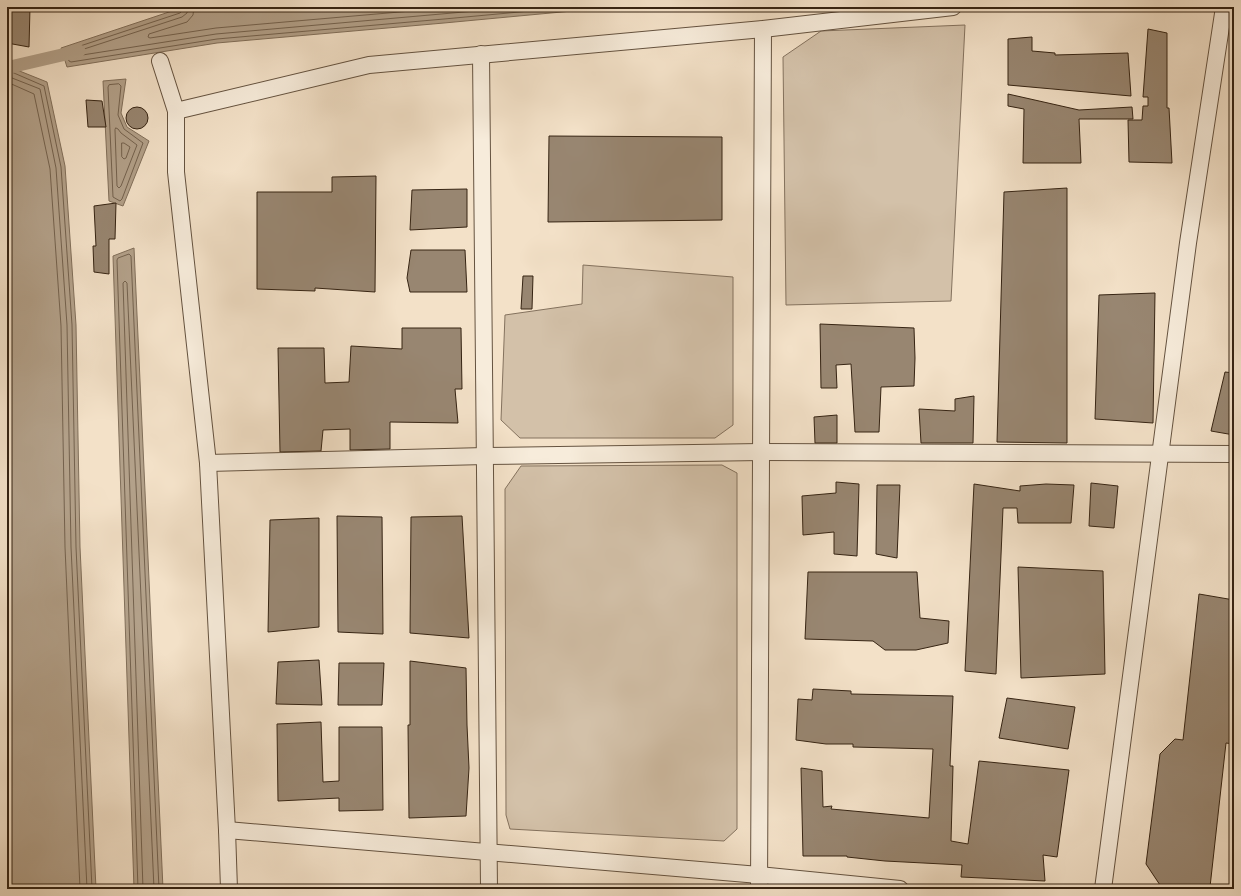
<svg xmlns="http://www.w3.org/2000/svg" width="1241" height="896" font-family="'IM FELL DW Pica',serif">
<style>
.green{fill:#d3c1a9;stroke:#84725e}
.water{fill:#b3a18a;stroke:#816f5a}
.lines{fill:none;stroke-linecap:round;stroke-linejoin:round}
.shore{stroke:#74624e;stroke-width:1}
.canal{stroke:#b3a18a;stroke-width:13}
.building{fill:#988671;stroke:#362413}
.minor-casing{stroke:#655340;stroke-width:18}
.minor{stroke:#f7ecdb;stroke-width:16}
</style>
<rect width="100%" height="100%" fill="#f3e1c8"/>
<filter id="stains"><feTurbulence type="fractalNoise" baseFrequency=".005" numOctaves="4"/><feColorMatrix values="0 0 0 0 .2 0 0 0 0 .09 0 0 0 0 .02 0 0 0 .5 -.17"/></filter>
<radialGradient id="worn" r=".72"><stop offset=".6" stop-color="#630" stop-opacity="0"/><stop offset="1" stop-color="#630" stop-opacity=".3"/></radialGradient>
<g class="green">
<polygon points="965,25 951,301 786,305 783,57 821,31"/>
<polygon points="583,265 733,277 733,425 715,438 520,438 501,420 505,315 582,304"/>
<polygon points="722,465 737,473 737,829 724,841 510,829 506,815 505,489 521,466"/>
</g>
<g class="water">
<polygon points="184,7 615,7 444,23 217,43 67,67 61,48"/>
<polygon points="7,66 47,82 65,166 76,325 80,547 96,889 7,889"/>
<polygon points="126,79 121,113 127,127 149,141 123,206 109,201 103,81"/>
<polygon points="134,248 163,889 134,889 113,256"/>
</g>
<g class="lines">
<g class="shore">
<polyline points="183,7 183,10 180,13 68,50 66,52 69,61 71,62 217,39 444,19 573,7"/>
<polyline points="188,7 187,13 182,17 75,52 74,55 76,56 216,34 520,7"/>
<polyline points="194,7 193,15 187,22 149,34 148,37 150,38 216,28 457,7"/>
<polyline points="7,70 44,86 61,167 72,325 76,547 92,889"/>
<polyline points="7,76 40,89 56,168 67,325 71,547 87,889"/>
<polyline points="7,82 34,94 50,169 61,326 65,547 80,889"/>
<polygon points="119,84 121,86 118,115 124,129 143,143 122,199 120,201 113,197 108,87 109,85"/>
<polygon points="116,128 118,129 121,133 137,145 121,186 119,188 117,186 115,130"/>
<polygon points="122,143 124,143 130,147 126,158 124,159 122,157"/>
<polyline points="138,889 117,260 118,258 129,254 131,256 159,889"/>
<polyline points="143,889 123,283 125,281 127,283 154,889"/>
</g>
<polyline class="canal" points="10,67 79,51"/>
</g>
<g class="building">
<polygon points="7,7 30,7 29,47 7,43"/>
<polygon points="1148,29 1167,33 1167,108 1169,108 1172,163 1129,162 1128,120 1142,120 1143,106 1148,106 1148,97 1143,97"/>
<polygon points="1032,37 1032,51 1055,53 1055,55 1128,53 1131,96 1008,85 1008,39"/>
<polygon points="1008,94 1079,110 1132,107 1133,119 1079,119 1081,163 1023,163 1024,109 1008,106"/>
<polygon points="86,100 102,101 106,127 88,127"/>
<circle cx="137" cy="118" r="11"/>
<polygon points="549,136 722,137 722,220 548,222"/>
<polygon points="376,176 375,292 315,288 315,291 257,289 257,192 332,192 332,177"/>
<polygon points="1067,188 1067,443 997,442 1004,192"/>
<polygon points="467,189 467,227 410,230 412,190"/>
<polygon points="116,203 115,239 109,239 109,274 94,272 93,246 96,246 94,206"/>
<polygon points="411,250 465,250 467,292 410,292 407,278"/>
<polygon points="523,276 533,276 532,309 521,309"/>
<polygon points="1155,293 1153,423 1095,419 1099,295"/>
<polygon points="820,324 914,328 915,358 914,386 881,387 879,432 855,432 851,364 836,365 837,388 821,388"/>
<polygon points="402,328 461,328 462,389 455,389 458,423 390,422 390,449 350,450 350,429 323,430 321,451 280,452 278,348 324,348 325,383 349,382 351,346 402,349"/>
<polygon points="1225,372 1234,373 1234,435 1211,431"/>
<polygon points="974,396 973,443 921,443 919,409 955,411 955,399"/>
<polygon points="837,415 837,443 815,443 814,417"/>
<polygon points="836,482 859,484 857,556 834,554 834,532 803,535 802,496 836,493"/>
<polygon points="1091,483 1118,486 1114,528 1089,526"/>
<polygon points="974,484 1020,491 1020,486 1046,484 1074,485 1071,523 1018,523 1017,508 1003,508 996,674 965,671"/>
<polygon points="877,485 900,485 897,558 876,554"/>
<polygon points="337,516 382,517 383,634 338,632"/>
<polygon points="462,516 469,638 410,633 411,517"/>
<polygon points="319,518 319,627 268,632 270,520"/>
<polygon points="1018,567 1103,571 1105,674 1021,678"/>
<polygon points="808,572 917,572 920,618 949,621 948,643 916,650 885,650 873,641 805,639"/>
<polygon points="1199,594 1234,600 1234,744 1226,743 1210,887 1160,885 1146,864 1160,754 1175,739 1183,740"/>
<polygon points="319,660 322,705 276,704 278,662"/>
<polygon points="410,661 466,668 467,725 469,768 466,816 409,818 408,725 410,725"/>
<polygon points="339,663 384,663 382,705 338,705"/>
<polygon points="813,689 851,691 851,694 953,696 950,766 953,766 951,841 968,844 979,761 1069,770 1057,857 1043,855 1045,881 961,877 962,865 885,861 847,857 847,856 803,856 801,768 822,771 823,807 832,806 831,809 929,818 933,749 853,747 853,744 826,744 796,740 798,699 812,700"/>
<polygon points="1007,698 1075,707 1068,749 999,738"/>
<polygon points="321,722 323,782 339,781 339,727 382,727 383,810 339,811 339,798 278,801 277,724"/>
</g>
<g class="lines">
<defs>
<g id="minor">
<polyline points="481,54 489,889"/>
<polyline points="160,61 176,111 176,172 208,463 227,830 229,889"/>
<polyline points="176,111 369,65 763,29 953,7"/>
<polyline points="208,463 485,456 761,452 1234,454"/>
<polyline points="227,830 759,875 900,889"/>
<polyline points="759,889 763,29"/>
<polyline points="1103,889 1188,243 1224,7"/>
</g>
</defs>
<use href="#minor" class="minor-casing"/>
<use href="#minor" class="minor"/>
</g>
<rect width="1241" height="896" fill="none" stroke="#f3e1c8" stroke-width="24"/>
<rect x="8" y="8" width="1225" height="880" fill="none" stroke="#362413" stroke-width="2"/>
<rect x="12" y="12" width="1217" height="872" fill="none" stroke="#362413"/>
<rect width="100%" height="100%" filter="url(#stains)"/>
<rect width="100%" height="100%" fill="url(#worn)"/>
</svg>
